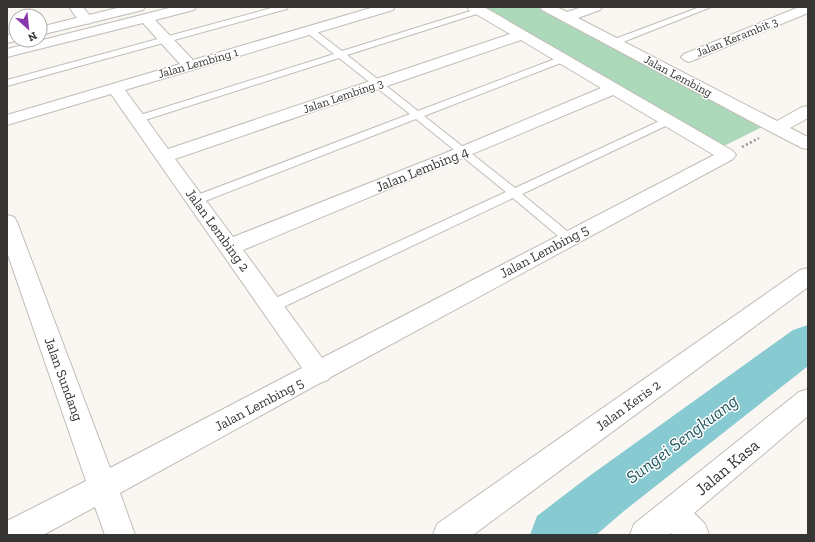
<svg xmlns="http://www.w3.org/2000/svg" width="815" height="542" font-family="'Zilla Slab',serif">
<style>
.green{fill:#acd9b9}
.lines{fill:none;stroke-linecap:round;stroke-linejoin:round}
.river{fill:#88cad2;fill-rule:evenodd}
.service-casing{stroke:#c0bdb8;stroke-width:2}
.minor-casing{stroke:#c0bdb8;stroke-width:2}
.tertiary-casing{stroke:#c0bdb8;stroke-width:2}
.path{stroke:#95938f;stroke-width:2.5;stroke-dasharray:2 2.5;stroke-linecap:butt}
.service{fill:#fff;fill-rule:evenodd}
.minor{fill:#fff;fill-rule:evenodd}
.tertiary{fill:#fff;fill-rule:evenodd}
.labels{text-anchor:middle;stroke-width:3;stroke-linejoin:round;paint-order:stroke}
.far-street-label{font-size:12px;fill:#363533;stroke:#fff}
.street-label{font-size:14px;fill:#363533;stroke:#fff}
.near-street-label{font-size:17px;fill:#363533;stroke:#fff}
.near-water-label{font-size:18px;font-style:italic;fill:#1d565c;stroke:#fff}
</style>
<rect width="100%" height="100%" fill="#faf6f1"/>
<polygon class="green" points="481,7 537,7 762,127 724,146"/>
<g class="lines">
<polygon class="river" points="808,325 808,366 624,511 596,535 530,535 537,516 588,477 793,330"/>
<defs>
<g id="service">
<polygon points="275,7 288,7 287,9 7,86 7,80"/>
<polygon points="700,7 711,7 618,44 615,45 611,42 612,40"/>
<polygon points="480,8 483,8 483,12 347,55 418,111 560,57 566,57 567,59 566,61 424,116 515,188 664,119 668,118 673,121 672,123 522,194 572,235 574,238 572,241 568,242 564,241 513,198 277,310 272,311 267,310 265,306 267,302 506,192 416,119 200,203 192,203 190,200 192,197 410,114 339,58 142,121 134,121 133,119 134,117 334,54 306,32 305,30 306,28 312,28 342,51"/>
</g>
<g id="minor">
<path d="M 69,7 L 83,7 L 93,20 L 91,23 C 80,26 75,15 69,7 Z"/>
<path d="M 173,7 L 196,7 L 194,10 L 155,20 L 193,60 L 374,7 L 395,7 L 393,10 L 125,90 L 168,149 L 510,34 L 469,10 L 467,7 L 484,7 L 733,151 L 736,155 L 733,159 L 329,378 L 328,380 L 320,383 L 120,493 L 135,535 L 105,535 L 95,507 L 43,535 L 7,535 L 7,521 L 86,481 L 7,252 L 7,215 L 14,217 L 17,222 L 110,468 L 302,368 L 111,94 L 7,125 L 7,115 L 180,64 L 143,23 L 7,57 L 7,49 ZM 521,40 L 601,88 L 458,148 L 233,237 L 175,159 ZM 613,95 L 714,155 L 322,358 L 243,250 Z"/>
<polygon points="540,7 557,7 567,12 582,7 602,7 600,10 578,18 777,121 802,107 808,106 808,118 790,128 808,137 808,149 802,148 771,132 542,10"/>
<polygon points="799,7 808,7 808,13 694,60 689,62 684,60 681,57 684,54"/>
<polygon points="808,268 808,287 473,535 433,535 437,524 800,270"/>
<polygon points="808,389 808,416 694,513 705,524 709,535 673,535 671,533 669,535 630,535 634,524 799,392"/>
</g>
<g id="tertiary">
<polygon points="121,7 145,7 143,10 40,35 40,27"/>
<polygon points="16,33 16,40 21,40 7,43 7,35"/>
</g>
</defs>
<use href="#service" class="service-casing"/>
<use href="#minor" class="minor-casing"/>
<use href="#tertiary" class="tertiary-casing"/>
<polyline class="path" points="742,147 759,138"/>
<use href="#service" class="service"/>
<use href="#minor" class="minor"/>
<use href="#tertiary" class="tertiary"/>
</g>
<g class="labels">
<g class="far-street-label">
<text transform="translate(737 37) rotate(-22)" y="4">Jalan Kerambit 3</text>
<text transform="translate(198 63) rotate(-16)" y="4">Jalan Lembing 1</text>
<text transform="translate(678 76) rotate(28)" y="4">Jalan Lembing</text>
<text transform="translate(343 96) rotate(-19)" y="4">Jalan Lembing 3</text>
</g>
<g class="street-label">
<text transform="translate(422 169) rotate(-22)" y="5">Jalan Lembing 4</text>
<text transform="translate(218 230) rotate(54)" y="5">Jalan Lembing 2</text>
<text transform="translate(544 251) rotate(-28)" y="5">Jalan Lembing 5</text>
<text transform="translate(64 379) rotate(70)" y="5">Jalan Sundang</text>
<text transform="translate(259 404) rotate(-28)" y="5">Jalan Lembing 5</text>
<text transform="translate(628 405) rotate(-36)" y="5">Jalan Keris 2</text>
</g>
<g class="near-street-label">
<text transform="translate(727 467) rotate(-40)" y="6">Jalan Kasa</text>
</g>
<g class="near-water-label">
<text transform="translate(682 439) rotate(-37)" y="6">Sungei Sengkuang</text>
</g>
</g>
<rect width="815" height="542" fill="none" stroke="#363533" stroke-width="16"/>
<g transform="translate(28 28) rotate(153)"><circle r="19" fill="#ffffff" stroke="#afaead"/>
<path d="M0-3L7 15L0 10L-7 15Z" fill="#8539aa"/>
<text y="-6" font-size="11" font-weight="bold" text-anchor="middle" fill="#363533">N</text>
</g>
</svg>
